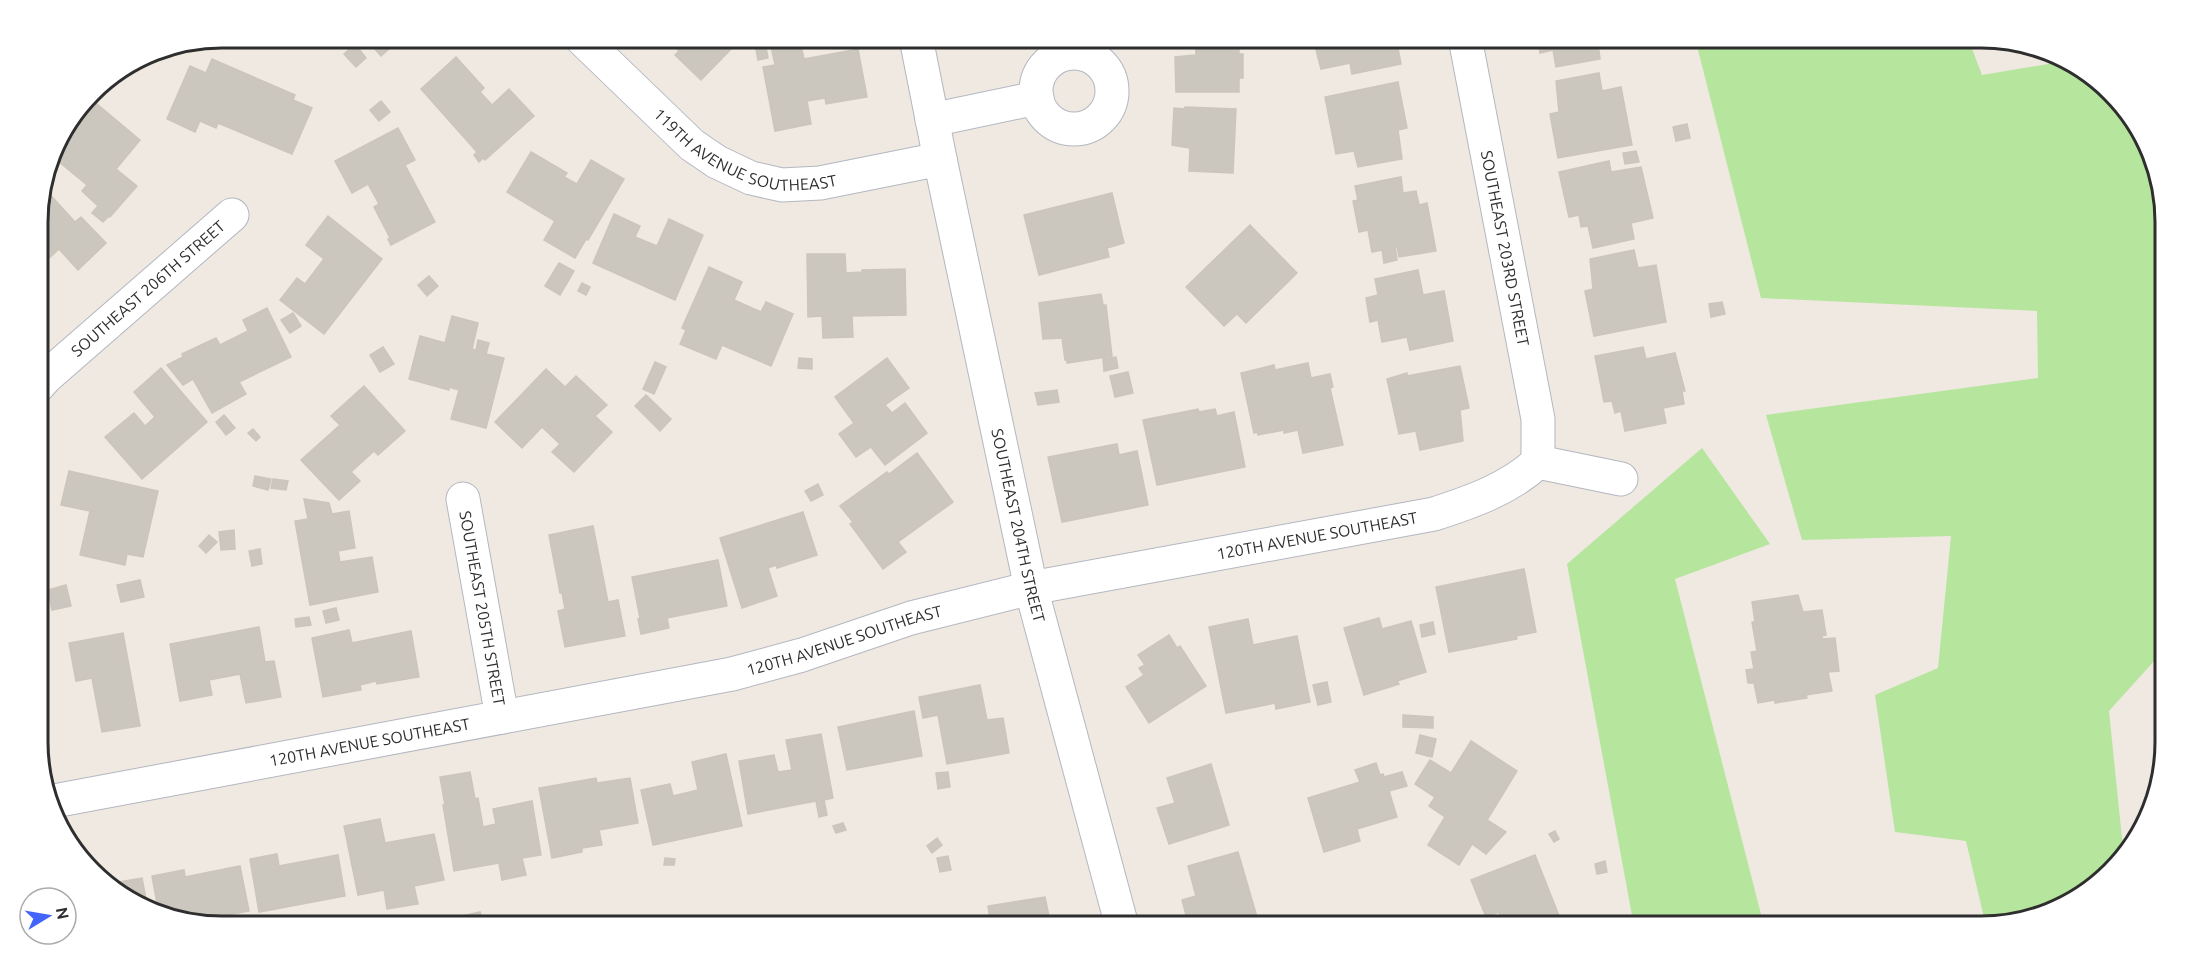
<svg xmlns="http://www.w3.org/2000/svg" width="2203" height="964" font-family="Ubuntu,sans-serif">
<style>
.green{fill:#b6e59e}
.building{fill:#cbc7bf;stroke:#cbc5ba;stroke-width:1.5}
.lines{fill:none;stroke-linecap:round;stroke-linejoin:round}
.minor-casing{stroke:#b4b7c1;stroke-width:35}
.minor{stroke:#fff;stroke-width:33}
.labels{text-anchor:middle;stroke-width:4.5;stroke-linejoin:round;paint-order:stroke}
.street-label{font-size:16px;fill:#2e2e2e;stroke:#fff}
.rim{fill:none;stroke:#2e2e2e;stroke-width:3}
</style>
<rect width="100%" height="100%" fill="#efe9e1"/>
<g class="green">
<polygon points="1695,38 1968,38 1982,75 2054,63 2059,57 2128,110 2164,198 2165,649 2109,711 2124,858 2084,895 1993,926 1986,926 1966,841 1895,832 1875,695 1938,668 1951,536 1802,540 1766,415 2038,378 2037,311 1761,298"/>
<polygon points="1702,448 1770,544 1675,579 1764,926 1634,926 1567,564"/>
</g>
<g class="building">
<polygon points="365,38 401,38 381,56"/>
<polygon points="666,38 725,38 734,46 701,80 675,55 679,51"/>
<polygon points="1195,38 1239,38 1239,54 1243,54 1243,78 1239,78 1239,92 1176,92 1175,57 1196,55"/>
<polygon points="1313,38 1396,38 1401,64 1352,74 1350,63 1321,69"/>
<polygon points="1529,38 1600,38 1601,43 1598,44 1600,59 1556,67 1553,50 1540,53 1538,39 1529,41"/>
<polygon points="800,41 804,59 858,49 867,97 826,104 825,98 807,101 811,124 775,131 763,67 775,65 771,46"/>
<polygon points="765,42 768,58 758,60 755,44"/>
<polygon points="355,44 366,58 356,67 344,54"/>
<polygon points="456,57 484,88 480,92 492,105 509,89 534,116 485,160 483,158 479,162 474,155 477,152 421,89"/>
<polygon points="212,59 295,95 293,100 312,108 292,154 218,123 216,128 200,121 195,132 167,119 190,66 206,73"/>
<polygon points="1599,73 1602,91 1621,87 1632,145 1558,158 1550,114 1559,112 1556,81"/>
<polygon points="1398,82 1407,128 1398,130 1402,159 1358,167 1354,151 1336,154 1325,97"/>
<polygon points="381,101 390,112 379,121 370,110"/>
<polygon points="97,104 140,140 116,169 137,186 110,217 109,216 103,222 92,213 98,206 82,191 87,185 52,156 58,139 61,142 70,132 72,134"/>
<polygon points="1185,107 1236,109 1233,173 1189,171 1190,148 1172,145 1174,108 1185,109"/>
<polygon points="1687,124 1690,138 1676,141 1673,127"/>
<polygon points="398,128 415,160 405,165 435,222 391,245 388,239 390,238 374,207 379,204 368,184 352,193 335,161"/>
<polygon points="1636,151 1639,162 1625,164 1623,153"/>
<polygon points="531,152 567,173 564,177 577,184 591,160 624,179 588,240 586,239 575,258 544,240 555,221 507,192"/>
<polygon points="1609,161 1611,172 1641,167 1653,218 1631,223 1634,239 1593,248 1588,226 1581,227 1579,215 1569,217 1559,172"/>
<polygon points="1401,177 1403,193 1416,191 1419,205 1427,203 1436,251 1399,257 1397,247 1395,247 1397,260 1384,263 1382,250 1372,252 1368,230 1359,232 1353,201 1358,200 1355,186"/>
<polygon points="44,188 75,222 81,217 106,243 78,270 59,249 38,268 38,209"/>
<polygon points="1112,193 1124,243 1107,248 1109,257 1039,275 1024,215"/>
<polygon points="614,214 640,226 635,237 657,246 669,219 703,235 675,300 593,263"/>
<polygon points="328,216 382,259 324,334 280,300 297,278 305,284 324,259 306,245"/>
<polygon points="1250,225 1297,273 1246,323 1237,314 1224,326 1186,287"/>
<polygon points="1634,250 1638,268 1656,265 1666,322 1594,336 1585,291 1593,289 1590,259"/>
<polygon points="807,254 845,254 846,273 862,272 862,270 905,269 906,315 852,316 853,337 823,338 822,316 808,317"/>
<polygon points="559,263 574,271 560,295 545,286"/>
<polygon points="709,267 742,282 734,300 761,312 766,302 793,314 771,366 722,345 716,359 680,344 686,330 682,328"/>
<polygon points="1418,270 1423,295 1444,291 1453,341 1410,350 1407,337 1382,342 1378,320 1370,322 1366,298 1378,295 1375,279"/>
<polygon points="429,276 438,286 427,296 418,285"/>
<polygon points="582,283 590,287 586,295 578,291"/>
<polygon points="1101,294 1103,305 1106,305 1112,356 1067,363 1067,360 1065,360 1062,338 1043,339 1039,303"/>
<polygon points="1722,302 1725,314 1711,317 1709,304"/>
<polygon points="267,308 291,357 239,382 246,394 212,413 193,379 183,385 167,365 183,357 182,354 216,338 220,345 248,331 243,320"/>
<polygon points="293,313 301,326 290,333 281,320"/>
<polygon points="452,316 478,323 472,349 476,350 478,340 489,343 486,354 504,358 486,428 451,419 459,390 449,387 449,390 409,379 420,336 445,343"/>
<polygon points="383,347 394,364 380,372 370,355"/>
<polygon points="1643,347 1646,359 1675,353 1685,391 1682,391 1684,404 1663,408 1666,423 1625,431 1621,411 1615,413 1612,401 1604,402 1595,356"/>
<polygon points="1116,357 1118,368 1104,371 1103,359"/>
<polygon points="799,358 812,359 812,369 798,368"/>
<polygon points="887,358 909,388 885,405 892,413 905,403 927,433 885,465 871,447 856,457 839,434 854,423 835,397"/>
<polygon points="655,362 666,367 654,394 643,389"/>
<polygon points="1308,363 1311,378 1330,374 1333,387 1330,388 1343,445 1303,453 1298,430 1284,433 1284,430 1258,435 1257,432 1254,433 1241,373 1274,365 1275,370"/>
<polygon points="1460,366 1469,408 1460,410 1463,441 1420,450 1416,431 1399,434 1387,379 1407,373 1407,376"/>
<polygon points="161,368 207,422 142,479 105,437 134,413 145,426 155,417 134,392"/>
<polygon points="546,369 565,387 576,376 607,405 595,416 612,432 574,472 552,452 560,444 542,427 522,448 495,422"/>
<polygon points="1128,372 1133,393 1115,397 1110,376"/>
<polygon points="364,386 405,431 378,455 374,451 351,472 360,481 339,500 301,460 340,425 331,416"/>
<polygon points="1057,390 1059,402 1038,405 1035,393"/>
<polygon points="646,395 671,419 660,431 635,406"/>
<polygon points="1198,409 1199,412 1215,409 1217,416 1234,412 1245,467 1157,485 1143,420"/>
<polygon points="224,415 235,428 226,435 216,422"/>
<polygon points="253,429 260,437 256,441 248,433"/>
<polygon points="1117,444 1119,455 1137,451 1148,505 1062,522 1048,457"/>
<polygon points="917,453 953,502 898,542 906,552 883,569 850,524 853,522 840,506 887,472 889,474"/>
<polygon points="69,471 158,491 143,557 127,554 125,565 80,555 90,511 61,505"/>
<polygon points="255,476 271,479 268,490 253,486"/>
<polygon points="273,479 288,481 286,490 271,488"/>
<polygon points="818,484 823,495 811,501 805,491"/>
<polygon points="304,499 329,503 332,514 349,511 355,548 338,551 340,562 372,557 378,592 310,605 295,521 308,519"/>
<polygon points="803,512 817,555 777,568 776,565 768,568 777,596 742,608 720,538"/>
<polygon points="593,526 608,602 618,600 625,636 565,647 558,611 565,609 562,593 560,593 549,535"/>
<polygon points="234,530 235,549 221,550 219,532"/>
<polygon points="209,535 217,542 206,553 199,546"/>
<polygon points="260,549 262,564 252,566 249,551"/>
<polygon points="718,560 727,606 667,618 669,628 641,634 638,619 640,618 632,577"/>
<polygon points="1524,569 1536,632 1516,636 1517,639 1449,652 1436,587"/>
<polygon points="140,580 144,597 121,602 117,585"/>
<polygon points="66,585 71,606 52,610 48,590"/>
<polygon points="1798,595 1803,612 1822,610 1826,635 1822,636 1822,639 1835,638 1839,671 1828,672 1832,691 1806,695 1807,698 1775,703 1775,700 1758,703 1754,683 1748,683 1746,670 1754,669 1751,652 1757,651 1752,622 1755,622 1752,602"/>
<polygon points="336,608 339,620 326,623 323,611"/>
<polygon points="309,617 311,625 296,627 295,619"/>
<polygon points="1379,618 1382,629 1411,621 1426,672 1397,681 1399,684 1364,695 1344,628"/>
<polygon points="1248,619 1253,645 1297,636 1310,702 1276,709 1275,703 1226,713 1209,627"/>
<polygon points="1433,622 1435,634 1422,637 1420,625"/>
<polygon points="259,627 265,662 274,661 281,697 246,703 240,674 209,680 212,695 180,701 170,644"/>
<polygon points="349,630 352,643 411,631 419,677 377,684 376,681 360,685 361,690 323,697 312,638"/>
<polygon points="123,633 140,726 102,732 92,678 76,681 69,643"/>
<polygon points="1169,635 1177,648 1180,646 1206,686 1149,723 1126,687 1144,675 1139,668 1145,665 1138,655"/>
<polygon points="1327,682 1331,702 1318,705 1313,685"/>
<polygon points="980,685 987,720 1003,718 1009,753 947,764 938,715 923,718 919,697"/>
<polygon points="914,711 922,756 847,770 838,727"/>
<polygon points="1403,715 1433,717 1433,728 1403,727"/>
<polygon points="821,734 833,798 824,800 827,815 819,817 816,801 748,814 739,761 774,755 778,772 792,770 786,740"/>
<polygon points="1420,735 1436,739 1432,757 1416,753"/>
<polygon points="1471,741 1517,771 1487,820 1506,832 1486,854 1472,844 1459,865 1428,845 1445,817 1429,806 1435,797 1415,784 1430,760 1451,773"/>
<polygon points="726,754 742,826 653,845 641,790 670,784 673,796 698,790 692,762"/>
<polygon points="1376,763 1380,775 1383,774 1384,777 1402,772 1407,786 1389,791 1397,817 1357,829 1360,841 1324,852 1308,798 1360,782 1355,770"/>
<polygon points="1211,764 1229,825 1169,844 1157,808 1175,803 1167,778"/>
<polygon points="470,772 475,799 478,798 483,827 496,824 493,809 532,801 541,855 522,858 526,875 502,880 499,863 454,871 443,805 445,805 440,777"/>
<polygon points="948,772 950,787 938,789 936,773"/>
<polygon points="596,778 597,783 630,778 638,823 599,830 602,845 582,848 582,852 552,858 539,788"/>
<polygon points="380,819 385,843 434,834 444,880 414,886 418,904 387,909 384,890 358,895 344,826"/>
<polygon points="843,823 846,830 836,833 833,826"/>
<polygon points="1555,831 1559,839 1554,842 1549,834"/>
<polygon points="937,838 942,845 932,853 927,846"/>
<polygon points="1238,852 1257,917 1225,926 1189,926 1182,900 1196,896 1188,866"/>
<polygon points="277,854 279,866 338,855 345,896 259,912 250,859"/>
<polygon points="1535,855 1563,926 1503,926 1499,912 1486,917 1471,880"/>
<polygon points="948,856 951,870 940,872 937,858"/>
<polygon points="665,858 675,859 674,865 664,865"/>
<polygon points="1605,861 1607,872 1597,874 1595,864"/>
<polygon points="240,866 249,911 196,921 159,914 152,876 184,870 185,877"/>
<polygon points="142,878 148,910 113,883"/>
<polygon points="1045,897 1051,926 991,926 988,906"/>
<polygon points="480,912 484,926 464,926 462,916"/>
</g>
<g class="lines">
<defs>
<g id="minor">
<path id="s1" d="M 581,38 L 692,145 L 717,162 L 751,178 L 782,185 L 820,183 L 940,159"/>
<path id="s2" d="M 916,38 L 940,159 L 1031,588 L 1122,926"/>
<path id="s3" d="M 1465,38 L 1538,419 L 1538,462"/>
<circle cx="1074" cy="91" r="38"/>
<polyline points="932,120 1037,98"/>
<path id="s4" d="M 38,386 L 46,377 L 232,215"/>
<path id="s5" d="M 463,499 L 502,717"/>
<path id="s6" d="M 54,801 L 732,674 L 802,655 L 911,618 L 1031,588 L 1434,514 C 1471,502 1509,489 1538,462 L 1621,479"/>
</g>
</defs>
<use href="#minor" class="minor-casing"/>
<use href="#minor" class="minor"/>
</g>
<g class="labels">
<g class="street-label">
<text dy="6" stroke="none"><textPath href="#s1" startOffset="207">119TH AVENUE SOUTHEAST</textPath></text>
<text dy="6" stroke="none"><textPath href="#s3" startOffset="214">SOUTHEAST 203RD STREET</textPath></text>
<text dy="6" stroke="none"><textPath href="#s4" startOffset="147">SOUTHEAST 206TH STREET</textPath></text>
<text dy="6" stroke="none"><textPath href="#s2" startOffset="498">SOUTHEAST 204TH STREET</textPath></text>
<text dy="6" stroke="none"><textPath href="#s6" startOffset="1292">120TH AVENUE SOUTHEAST</textPath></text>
<text dy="6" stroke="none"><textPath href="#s5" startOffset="111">SOUTHEAST 205TH STREET</textPath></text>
<text dy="6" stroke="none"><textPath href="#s6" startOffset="807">120TH AVENUE SOUTHEAST</textPath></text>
<text dy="6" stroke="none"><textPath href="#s6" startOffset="321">120TH AVENUE SOUTHEAST</textPath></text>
</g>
</g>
<path d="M0 0H2203V964H0ZM222 48H1981A174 174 0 0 1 2155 222V742A174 174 0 0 1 1981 916H222A174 174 0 0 1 48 742V222A174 174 0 0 1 222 48Z" fill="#fff" fill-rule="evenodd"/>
<path class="rim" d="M222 48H1981A174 174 0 0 1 2155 222V742A174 174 0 0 1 1981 916H222A174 174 0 0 1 48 742V222A174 174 0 0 1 222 48Z"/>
<g transform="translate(48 916) rotate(79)"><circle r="28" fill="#ffffff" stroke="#ababab" stroke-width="1.5"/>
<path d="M0-4.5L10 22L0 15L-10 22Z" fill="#4264fb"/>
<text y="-9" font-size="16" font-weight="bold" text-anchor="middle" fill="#2e2e2e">N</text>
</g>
</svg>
